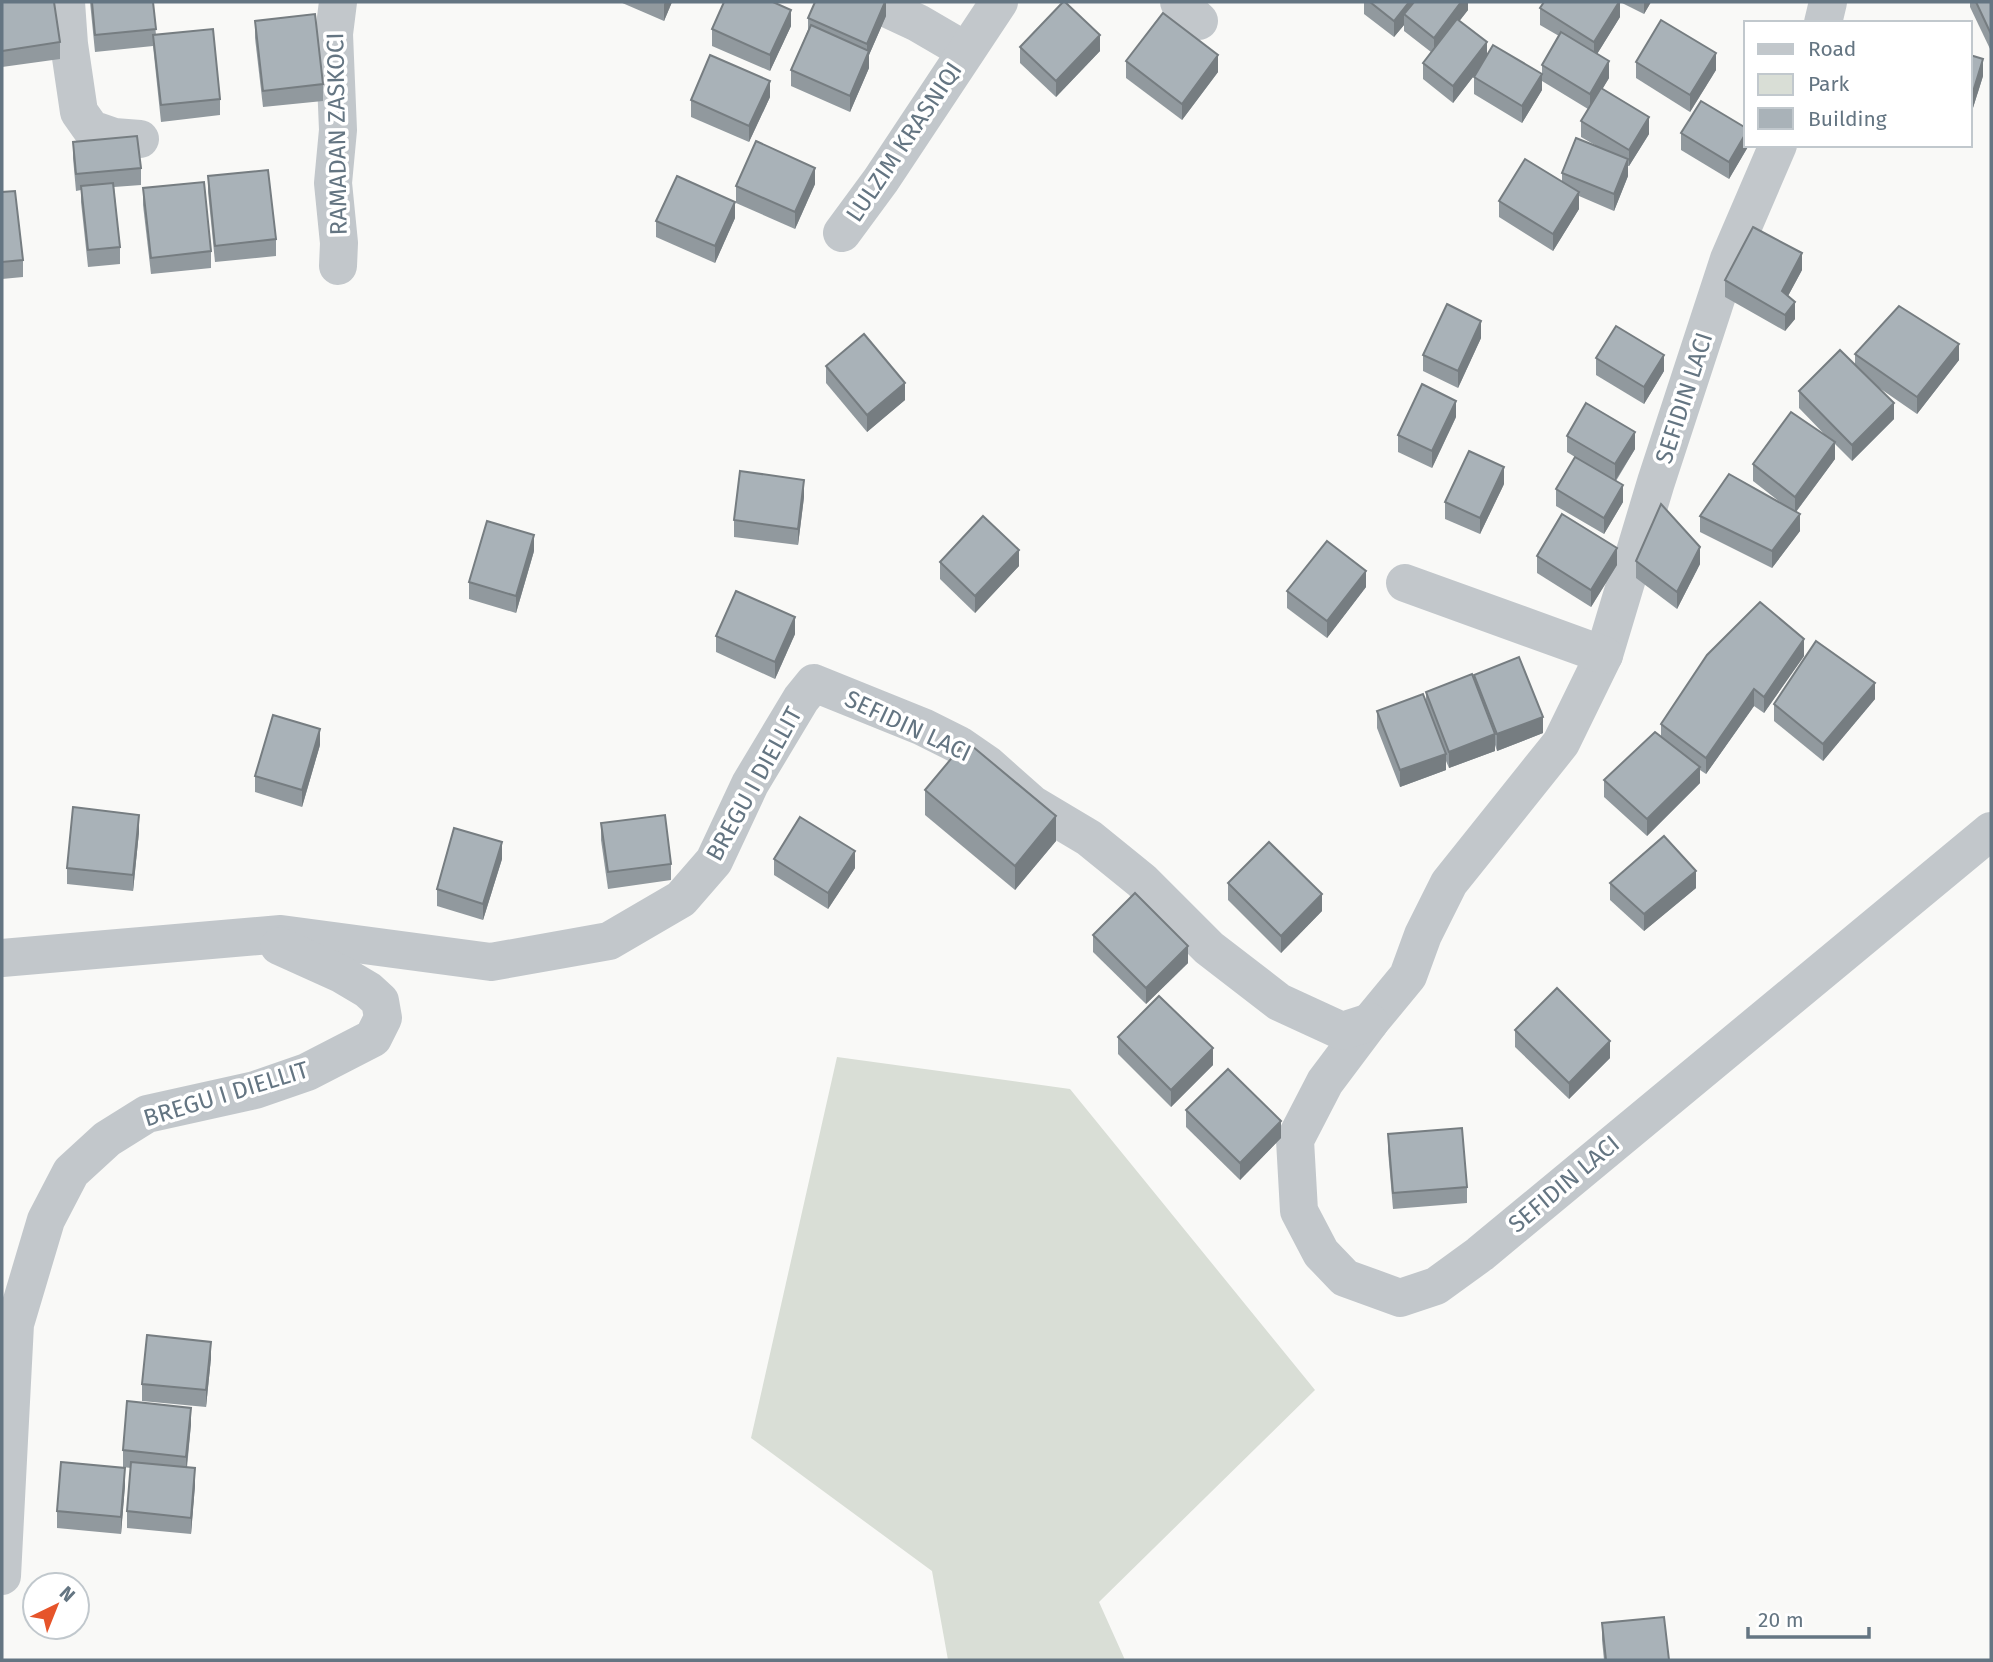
<svg xmlns="http://www.w3.org/2000/svg" width="1993" height="1662" font-family="'Fira Sans',sans-serif">
<style>
.green{fill:#d9ded6}
.lines{fill:none;stroke-linecap:round;stroke-linejoin:round}
.minor{stroke:#c2c7cb;stroke-width:38}
.wall{fill:#91999e}
.shaded-wall{fill:#767d81}
.building{fill:#a9b2b8;stroke:#767d81;stroke-width:2}
.labels{text-anchor:middle;stroke-width:7;stroke-linejoin:round;paint-order:stroke}
.street-label{font-size:24px;fill:#647582;stroke:#fff}
</style>
<rect width="100%" height="100%" fill="#f9f9f7"/>
<polygon class="green" points="837,1057 1070,1089 1315,1390 1099,1602 1125,1660 948,1660 932,1571 751,1438"/>
<g class="lines">
<g class="minor">
<polyline points="66,2 69,44 79,112 91,129 114,137 140,139"/>
<polyline points="873,2 918,23 966,51"/>
<polyline points="1179,2 1199,21"/>
<polyline points="1823,23 1828,2"/>
<polyline points="1778,145 1729,259 1656,482 1604,655 1561,743 1449,883 1423,935 1408,976 1370,1022 1325,1082 1295,1140 1299,1211 1321,1253 1345,1278 1400,1298 1436,1286 1480,1254 1991,831"/>
<polyline points="842,233 881,180 999,2"/>
<polyline points="338,266 339,243 333,183 338,130 334,34 338,2"/>
<polyline points="1405,583 1604,655"/>
<polyline points="2,958 281,934 491,962 609,941 681,899 714,861 750,784 801,699 814,683 923,727 959,745 988,765 1032,804 1089,838 1142,881 1209,948 1279,1002 1342,1031 1370,1022"/>
<polyline points="2,1576 15,1324 46,1220 71,1172 107,1139 147,1114 255,1090 307,1072 373,1038 383,1018 380,1001 368,990 341,974 279,946"/>
</g>
</g>
<g class="wall">
<polygon points="2,2 60,42 60,59 2,67"/>
<polygon points="90,2 153,2 156,35 220,99 220,115 161,122 153,46 95,52"/>
<polygon points="620,2 672,2 664,21"/>
<polygon points="886,2 886,16 869,55 869,68 850,112 791,86 791,70 808,30 808,18"/>
<polygon points="1364,2 1468,2 1468,10 1459,21 1487,55 1542,90 1522,123 1474,94 1474,77 1478,70 1453,103 1423,79 1423,63 1431,52 1404,31 1404,25 1394,37 1364,14"/>
<polygon points="1544,2 1651,2 1644,14 1620,2 1620,17 1597,54 1609,78 1602,89 1649,134 1629,166 1628,166 1628,176 1614,211 1579,196 1579,209 1553,251 1499,217 1499,201 1562,182 1562,173 1595,145 1581,137 1581,121 1588,109 1542,81 1542,65 1559,36 1540,25 1540,8"/>
<polygon points="1970,2 1991,2 1991,51 1970,7"/>
<polygon points="255,21 323,84 323,101 263,107 255,38"/>
<polygon points="791,26 770,71 712,46 712,29"/>
<polygon points="1020,47 1100,51 1056,97 1020,63"/>
<polygon points="1970,55 1983,76 1972,111 1970,111"/>
<polygon points="1126,61 1218,72 1182,120 1126,78"/>
<polygon points="1636,62 1716,70 1690,112 1636,78"/>
<polygon points="770,97 749,142 691,117 691,100"/>
<polygon points="1681,133 1749,145 1729,179 1681,150"/>
<polygon points="73,142 141,168 141,185 114,187 120,247 120,264 88,267 81,202 81,190 76,191 73,158"/>
<polygon points="208,176 276,239 276,256 215,262 208,192"/>
<polygon points="815,184 795,229 736,203 736,186"/>
<polygon points="143,188 211,251 211,268 151,274 143,205"/>
<polygon points="2,192 23,260 23,277 2,279"/>
<polygon points="735,218 715,263 656,237 656,221"/>
<polygon points="1802,270 1788,296 1795,319 1785,331 1725,297 1725,280"/>
<polygon points="1481,338 1458,388 1423,371 1423,355"/>
<polygon points="1855,354 1959,360 1917,414 1875,385 1894,419 1852,461 1835,444 1835,459 1796,512 1800,531 1772,568 1700,532 1700,516 1785,506 1753,481 1753,464 1829,439 1799,408 1799,391 1855,365"/>
<polygon points="1596,358 1664,371 1644,404 1596,375"/>
<polygon points="826,366 905,400 867,432 826,383"/>
<polygon points="1456,417 1432,468 1398,452 1398,435"/>
<polygon points="1567,436 1635,449 1616,481 1623,502 1604,534 1556,506 1556,489 1575,457 1567,452"/>
<polygon points="1504,484 1480,534 1445,519 1445,502"/>
<polygon points="804,497 798,545 734,537 734,520"/>
<polygon points="534,551 516,613 469,599 469,582"/>
<polygon points="1537,556 1617,565 1591,607 1537,573"/>
<polygon points="1636,561 1700,564 1677,609 1636,578"/>
<polygon points="940,562 1019,566 975,613 940,579"/>
<polygon points="1366,587 1327,638 1287,608 1287,591"/>
<polygon points="795,634 775,679 716,652 716,636"/>
<polygon points="1804,656 1764,713 1754,706 1706,774 1700,770 1700,783 1647,836 1604,797 1604,780 1661,736 1661,724"/>
<polygon points="1474,675 1543,733 1497,751 1495,745 1495,751 1449,768 1446,761 1446,770 1400,787 1377,728 1377,711 1426,701 1426,692 1474,679"/>
<polygon points="1875,699 1823,761 1774,721 1774,704"/>
<polygon points="320,745 302,807 255,792 255,776"/>
<polygon points="925,790 1056,841 1015,890 925,815"/>
<polygon points="601,823 671,864 671,880 608,889 601,840"/>
<polygon points="139,832 133,891 67,884 67,868"/>
<polygon points="502,859 483,920 437,906 437,889"/>
<polygon points="774,859 855,868 828,909 774,875"/>
<polygon points="1228,883 1322,911 1281,953 1228,900"/>
<polygon points="1610,883 1696,888 1644,931 1610,900"/>
<polygon points="1093,935 1188,963 1146,1004 1093,952"/>
<polygon points="1515,1030 1610,1058 1569,1099 1515,1047"/>
<polygon points="1118,1037 1213,1065 1171,1107 1118,1054"/>
<polygon points="1186,1110 1281,1138 1240,1180 1186,1127"/>
<polygon points="1388,1134 1467,1187 1467,1203 1393,1209 1388,1151"/>
<polygon points="211,1358 206,1407 142,1401 142,1384"/>
<polygon points="191,1424 187,1468 195,1485 191,1534 127,1528 127,1511 131,1468 123,1467 123,1450"/>
<polygon points="125,1485 121,1534 57,1528 57,1511"/>
<polygon points="1602,1623 1669,1660 1604,1660 1602,1640"/>
</g>
<g class="shaded-wall">
<polygon points="665,2 672,2 664,21 664,4"/>
<polygon points="885,2 886,2 886,16 869,55 869,68 850,112 850,96 867,57 867,44"/>
<polygon points="1409,2 1422,2 1404,14 1404,25 1394,37 1394,21"/>
<polygon points="1461,2 1468,2 1468,10 1434,54 1434,38"/>
<polygon points="1619,2 1620,2 1620,17 1594,59 1594,42"/>
<polygon points="1644,2 1651,2 1644,14"/>
<polygon points="791,10 791,26 770,71 770,55"/>
<polygon points="1100,35 1100,51 1056,97 1056,81"/>
<polygon points="1487,42 1487,59 1453,103 1453,86"/>
<polygon points="1716,53 1716,70 1690,112 1690,95"/>
<polygon points="1218,55 1218,72 1182,120 1182,104"/>
<polygon points="1983,59 1983,76 1972,111 1972,95"/>
<polygon points="1609,61 1609,78 1590,110 1590,94"/>
<polygon points="1542,74 1542,90 1522,123 1522,106"/>
<polygon points="770,81 770,97 749,142 749,126"/>
<polygon points="1649,117 1649,134 1629,166 1629,150"/>
<polygon points="1746,133 1746,145 1749,145 1729,179 1729,162"/>
<polygon points="1628,159 1628,176 1614,211 1614,194"/>
<polygon points="815,168 815,184 795,229 795,212"/>
<polygon points="1579,192 1579,209 1553,251 1553,234"/>
<polygon points="735,202 735,218 715,263 715,246"/>
<polygon points="1802,253 1802,270 1782,307 1782,291"/>
<polygon points="1795,302 1795,319 1785,331 1785,315"/>
<polygon points="1481,321 1481,338 1458,388 1458,371"/>
<polygon points="1959,344 1959,360 1917,414 1917,397"/>
<polygon points="1664,355 1664,371 1644,404 1644,387"/>
<polygon points="905,383 905,400 867,432 867,415"/>
<polygon points="1456,401 1456,417 1432,468 1432,451"/>
<polygon points="1894,403 1894,419 1852,461 1852,445"/>
<polygon points="1635,432 1635,449 1615,481 1615,464"/>
<polygon points="1835,442 1835,459 1795,513 1795,497"/>
<polygon points="1504,467 1504,484 1480,534 1480,518"/>
<polygon points="804,480 804,497 798,545 798,529"/>
<polygon points="1623,485 1623,502 1604,534 1604,518"/>
<polygon points="1800,514 1800,531 1772,568 1772,551"/>
<polygon points="534,535 534,551 516,613 516,596"/>
<polygon points="1700,547 1700,564 1677,609 1677,592"/>
<polygon points="1617,548 1617,565 1591,607 1591,590"/>
<polygon points="1019,550 1019,566 975,613 975,596"/>
<polygon points="1366,571 1366,587 1327,638 1327,621"/>
<polygon points="795,617 795,634 775,679 775,662"/>
<polygon points="1804,639 1804,656 1764,713 1764,697"/>
<polygon points="1875,683 1875,699 1823,761 1823,744"/>
<polygon points="1754,689 1754,706 1706,774 1706,758"/>
<polygon points="1543,717 1543,733 1497,751 1497,734"/>
<polygon points="320,729 320,745 302,807 302,790"/>
<polygon points="1495,734 1495,751 1449,768 1449,752"/>
<polygon points="1446,754 1446,770 1400,787 1400,770"/>
<polygon points="1700,767 1700,783 1647,836 1647,819"/>
<polygon points="139,815 139,832 133,891 133,875"/>
<polygon points="1056,816 1056,841 1015,890 1015,866"/>
<polygon points="502,842 502,859 483,920 483,904"/>
<polygon points="855,851 855,868 828,909 828,893"/>
<polygon points="1696,871 1696,888 1644,931 1644,914"/>
<polygon points="1322,894 1322,911 1281,953 1281,936"/>
<polygon points="1188,946 1188,963 1146,1004 1146,988"/>
<polygon points="1610,1041 1610,1058 1569,1099 1569,1083"/>
<polygon points="1213,1048 1213,1065 1171,1107 1171,1090"/>
<polygon points="1281,1121 1281,1138 1240,1180 1240,1163"/>
<polygon points="211,1342 211,1358 206,1407 206,1390"/>
<polygon points="191,1408 191,1424 186,1473 186,1457"/>
<polygon points="125,1468 125,1485 121,1534 121,1517"/>
<polygon points="195,1468 195,1485 191,1534 191,1518"/>
</g>
<g class="building">
<polygon points="2,2 54,2 60,42 2,51"/>
<polygon points="92,2 153,2 156,29 95,35"/>
<polygon points="724,2 773,2 791,10 770,55 712,29"/>
<polygon points="815,2 885,2 867,44 808,18"/>
<polygon points="1063,2 1065,2 1100,35 1056,81 1020,47"/>
<polygon points="1370,2 1409,2 1394,21"/>
<polygon points="1414,2 1461,2 1434,38 1404,14"/>
<polygon points="1544,2 1619,2 1594,42 1540,8"/>
<polygon points="1976,2 1991,2 1991,34"/>
<polygon points="1163,13 1218,55 1182,104 1126,61"/>
<polygon points="315,14 323,84 263,91 255,21"/>
<polygon points="1457,19 1487,42 1453,86 1423,63"/>
<polygon points="1661,20 1716,53 1690,95 1636,62"/>
<polygon points="811,25 869,51 850,96 791,70"/>
<polygon points="213,29 220,99 161,105 153,35"/>
<polygon points="1561,32 1609,61 1590,94 1542,65"/>
<polygon points="1493,45 1542,74 1522,106 1474,77"/>
<polygon points="710,55 770,81 749,126 691,100"/>
<polygon points="1970,55 1983,59 1972,95 1970,94"/>
<polygon points="1601,88 1649,117 1629,150 1581,121"/>
<polygon points="1701,101 1746,128 1746,133 1729,162 1681,133"/>
<polygon points="137,136 141,168 76,174 73,142"/>
<polygon points="1576,138 1628,159 1614,194 1562,173"/>
<polygon points="756,141 815,168 795,212 736,186"/>
<polygon points="1525,159 1579,192 1553,234 1499,201"/>
<polygon points="268,170 276,239 215,246 208,176"/>
<polygon points="677,176 735,202 715,246 656,221"/>
<polygon points="204,182 211,251 151,258 143,188"/>
<polygon points="113,183 120,247 88,250 81,186"/>
<polygon points="15,191 23,260 2,262 2,192"/>
<polygon points="1753,227 1802,253 1782,291 1795,302 1785,315 1725,280"/>
<polygon points="1447,304 1481,321 1458,371 1423,355"/>
<polygon points="1899,306 1959,344 1917,397 1855,354"/>
<polygon points="1616,326 1664,355 1644,387 1596,358"/>
<polygon points="864,334 905,383 867,415 826,366"/>
<polygon points="1840,350 1894,403 1852,445 1799,391"/>
<polygon points="1422,384 1456,401 1432,451 1398,435"/>
<polygon points="1586,403 1635,432 1615,464 1567,436"/>
<polygon points="1791,412 1835,442 1795,497 1753,464"/>
<polygon points="1469,451 1504,467 1480,518 1445,502"/>
<polygon points="1575,457 1623,485 1604,518 1556,489"/>
<polygon points="740,471 804,480 798,529 734,520"/>
<polygon points="1729,474 1800,514 1772,551 1700,516"/>
<polygon points="1661,504 1700,547 1677,592 1636,561"/>
<polygon points="1562,514 1617,548 1591,590 1537,556"/>
<polygon points="983,516 1019,550 975,596 940,562"/>
<polygon points="487,521 534,535 516,596 469,582"/>
<polygon points="1327,541 1366,571 1327,621 1287,591"/>
<polygon points="736,591 795,617 775,662 716,636"/>
<polygon points="1760,602 1804,639 1764,697 1754,689 1706,758 1661,724 1707,655"/>
<polygon points="1816,641 1875,683 1823,744 1774,704"/>
<polygon points="1519,657 1543,717 1497,734 1474,675"/>
<polygon points="1472,674 1495,734 1449,752 1426,692"/>
<polygon points="1423,694 1446,754 1400,770 1377,711"/>
<polygon points="273,715 320,729 302,790 255,776"/>
<polygon points="1655,732 1700,767 1647,819 1604,780"/>
<polygon points="966,741 1056,816 1015,866 925,790"/>
<polygon points="73,807 139,815 133,875 67,868"/>
<polygon points="665,815 671,864 608,872 601,823"/>
<polygon points="800,817 855,851 828,893 774,859"/>
<polygon points="454,828 502,842 483,904 437,889"/>
<polygon points="1664,836 1696,871 1644,914 1610,883"/>
<polygon points="1269,842 1322,894 1281,936 1228,883"/>
<polygon points="1135,893 1188,946 1146,988 1093,935"/>
<polygon points="1557,988 1610,1041 1569,1083 1515,1030"/>
<polygon points="1159,996 1213,1048 1171,1090 1118,1037"/>
<polygon points="1228,1069 1281,1121 1240,1163 1186,1110"/>
<polygon points="1462,1128 1467,1187 1393,1193 1388,1134"/>
<polygon points="147,1335 211,1342 206,1390 142,1384"/>
<polygon points="127,1401 191,1408 186,1457 123,1450"/>
<polygon points="61,1462 125,1468 121,1517 57,1511"/>
<polygon points="131,1462 195,1468 191,1518 127,1511"/>
<polygon points="1664,1617 1669,1660 1606,1660 1602,1623"/>
</g>
<g class="labels">
<g class="street-label">
<text transform="translate(337 134) rotate(-91)" y="8">RAMADAN ZASKOCI</text>
<text transform="translate(904 142) rotate(-56)" y="8">LULZIM KRASNIQI</text>
<text transform="translate(1684 398) rotate(-72)" y="8">SEFIDIN LACI</text>
<text transform="translate(908 726) rotate(25)" y="8">SEFIDIN LACI</text>
<text transform="translate(754 784) rotate(-61)" y="8">BREGU I DIELLIT</text>
<text transform="translate(226 1094) rotate(-17)" y="8">BREGU I DIELLIT</text>
<text transform="translate(1564 1184) rotate(-40)" y="8">SEFIDIN LACI</text>
</g>
</g>
<rect width="1993" height="1662" fill="none" stroke="#647582" stroke-width="7"/>
<rect x="1744" y="21" width="228" height="126" fill="#ffffff" stroke="#c1c8cd" stroke-width="2"/>
<rect x="1758" y="44" width="35" height="10" fill="#c2c7cb" stroke="#c1c8cd" stroke-width="2"/>
<text x="1808" y="56" font-size="21" fill="#647582">Road</text>
<rect x="1758" y="74" width="35" height="21" fill="#d9ded6" stroke="#c1c8cd" stroke-width="2"/>
<text x="1808" y="91" font-size="21" fill="#647582">Park</text>
<rect x="1758" y="108" width="35" height="21" fill="#a9b2b8" stroke="#c1c8cd" stroke-width="2"/>
<text x="1808" y="126" font-size="21" fill="#647582">Building</text>
<g transform="translate(56 1606) rotate(43)"><circle r="33" fill="#ffffff" stroke="#c1c8cd" stroke-width="2"/>
<path d="M0-5L12 26L0 18L-12 26Z" fill="#e6542a"/>
<text y="-10" font-size="19" font-weight="bold" text-anchor="middle" fill="#647582">N</text>
</g>
<path d="M1748 1627v10h121v-10" fill="none" stroke="#647582" stroke-width="3.5"/>
<text x="1758" y="1627" font-size="21" fill="#647582" stroke="#ffffff" stroke-width="5" paint-order="stroke">20 m</text>
</svg>
